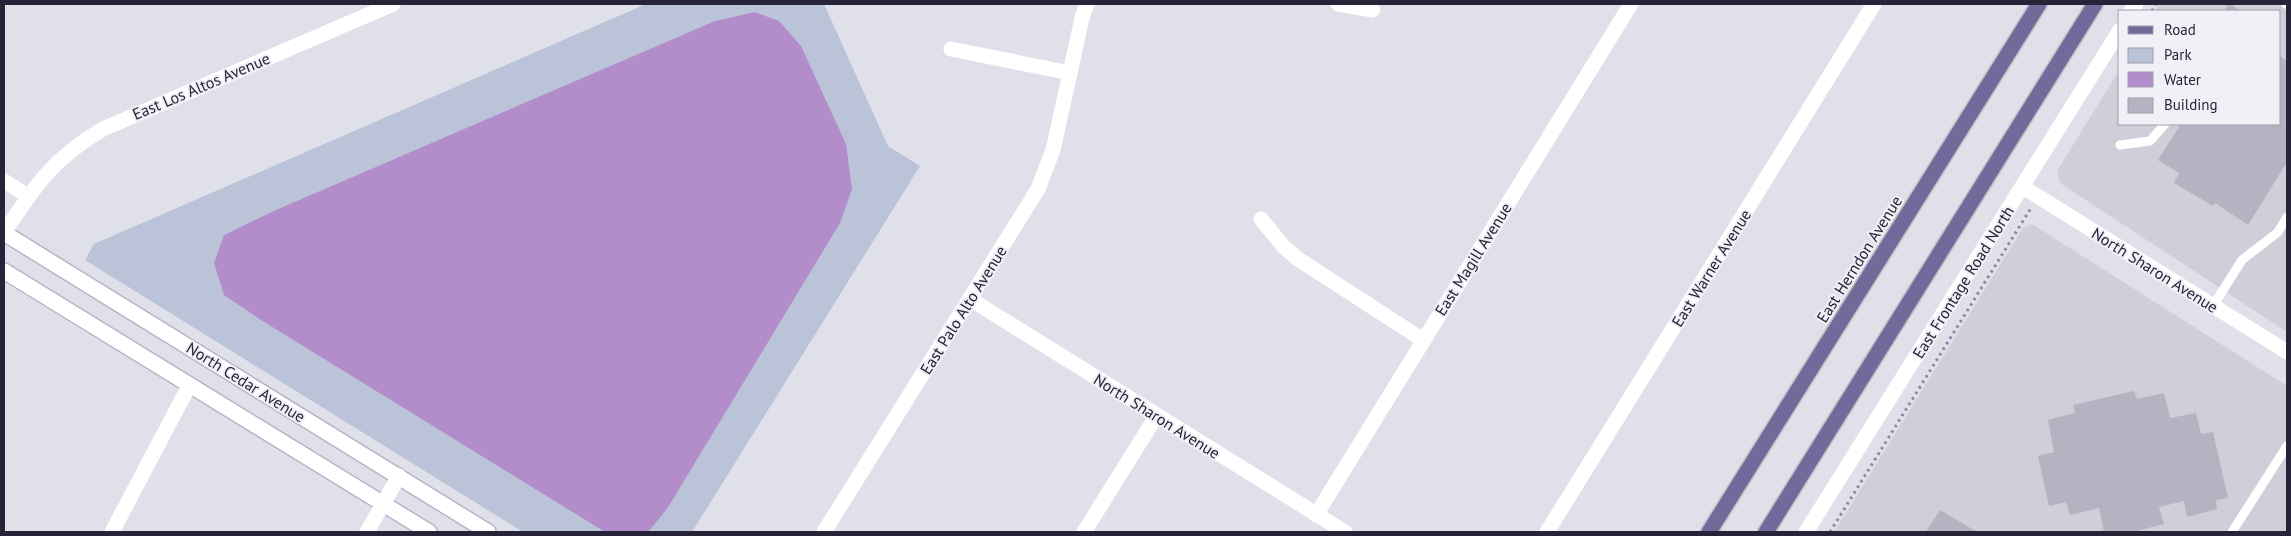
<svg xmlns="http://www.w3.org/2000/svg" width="2291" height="536" font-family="'PT Sans',sans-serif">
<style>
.built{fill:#cfcfd9}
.green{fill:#bbc3d9}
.water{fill:#b38dca}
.building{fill:#b3b3c1}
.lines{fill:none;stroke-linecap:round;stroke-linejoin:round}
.secondary-casing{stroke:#b7b5c8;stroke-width:18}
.primary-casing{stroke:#bebdc3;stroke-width:18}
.path{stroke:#8a84aa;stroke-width:3;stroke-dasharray:2.5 4;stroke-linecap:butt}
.lane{stroke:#fff;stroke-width:9}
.street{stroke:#fff;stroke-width:15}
.secondary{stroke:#fff;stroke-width:15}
.primary{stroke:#74699b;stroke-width:15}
.labels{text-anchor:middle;stroke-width:4;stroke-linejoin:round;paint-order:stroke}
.street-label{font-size:16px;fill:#272338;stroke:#f0f0f7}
</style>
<rect width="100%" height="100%" fill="#e0e0ea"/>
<g class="built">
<polygon points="2160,4 2287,4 2287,332 2060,183 2057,171 2120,69 2120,124 2280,124 2280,11 2155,11"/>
<polygon points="2032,224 2287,386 2287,532 1834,532 2023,228"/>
</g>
<polygon class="green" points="646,4 824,4 888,146 920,166 692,532 523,532 85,260 94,244"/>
<polygon class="water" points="755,12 779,21 801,46 846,144 852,189 840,223 667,509 648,532 605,532 261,320 224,295 214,263 224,235 276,210 715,21"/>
<g class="building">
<polygon points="2228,4 2230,4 2241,11 2224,11"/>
<polygon points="2280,56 2287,61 2287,162 2248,225 2215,203 2213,206 2174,183 2179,173 2158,160 2181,124 2280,124"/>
<polygon points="2134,391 2137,399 2164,393 2170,418 2196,413 2201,434 2213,432 2228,498 2216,500 2217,509 2187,517 2184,501 2159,507 2164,524 2132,532 2104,532 2099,508 2070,515 2066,502 2049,506 2038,456 2054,452 2048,420 2075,413 2073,405"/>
<polygon points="1940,510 1977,532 1926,532"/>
</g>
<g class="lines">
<defs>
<g id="secondary">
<polyline points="4,233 488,532"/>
<polyline points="4,271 429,532"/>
</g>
<g id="primary">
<polyline points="1709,532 2039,4"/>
<polyline points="1766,532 2095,4"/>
</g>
</defs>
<use href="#secondary" class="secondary-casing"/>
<use href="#primary" class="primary-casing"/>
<g class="path">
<polyline points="2152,11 2156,4"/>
<polyline points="1830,532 2031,208"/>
</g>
<g class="lane">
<polyline points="2286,4 2287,4"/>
<polyline points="2120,145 2150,141 2165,124"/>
<polyline points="2213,306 2242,260 2278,232 2287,217"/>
<polyline points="2232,532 2287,446"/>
</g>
<g class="street">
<polyline points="1338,4 1373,10"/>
<polyline points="2131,11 2136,4"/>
<polyline points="951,49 1070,73 1082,18 1087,4"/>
<polyline points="4,181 28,196"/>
<polyline points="2023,187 2287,352"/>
<polyline points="1261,219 1283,246 1298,259 1423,340"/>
<path d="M 4,233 C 34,187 53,158 103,129 L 393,4"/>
<polyline points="970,299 1345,532"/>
<polyline points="1316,515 1631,4"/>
<polyline points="112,532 189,386"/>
<polyline points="367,532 399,476"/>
<polyline points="824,532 1038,189 1053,150 1070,73"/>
<polyline points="1084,532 1157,415"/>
<polyline points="1547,532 1874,4"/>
<polyline points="1806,532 2120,30"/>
</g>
<use href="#secondary" class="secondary"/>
<use href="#primary" class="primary"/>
</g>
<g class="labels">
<g class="street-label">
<text transform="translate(201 86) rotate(-23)" y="6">East Los Altos Avenue</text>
<text transform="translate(1473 259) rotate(-58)" y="6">East Magill Avenue</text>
<text transform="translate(1859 259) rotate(-58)" y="6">East Herndon Avenue</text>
<text transform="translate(1711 268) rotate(-58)" y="6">East Warner Avenue</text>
<text transform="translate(2155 270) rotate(32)" y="6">North Sharon Avenue</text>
<text transform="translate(1963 282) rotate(-58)" y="6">East Frontage Road North</text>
<text transform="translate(963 310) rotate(-58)" y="6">East Palo Alto Avenue</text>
<text transform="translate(246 382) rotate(32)" y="6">North Cedar Avenue</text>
<text transform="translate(1157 416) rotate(32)" y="6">North Sharon Avenue</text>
</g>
</g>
<rect width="2291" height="536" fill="none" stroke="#272338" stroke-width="10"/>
<rect x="2118" y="10" width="162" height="115" fill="#f0f0f7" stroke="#a09eab"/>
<rect x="2128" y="26" width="25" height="8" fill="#74699b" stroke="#a09eab"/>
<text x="2164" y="35" font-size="15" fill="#272338">Road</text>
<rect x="2128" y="48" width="25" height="15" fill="#bbc3d9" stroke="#a09eab"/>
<text x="2164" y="60" font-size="15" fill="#272338">Park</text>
<rect x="2128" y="72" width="25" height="15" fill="#b38dca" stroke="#a09eab"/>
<text x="2164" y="85" font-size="15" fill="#272338">Water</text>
<rect x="2128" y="98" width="25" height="15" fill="#b3b3c1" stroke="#a09eab"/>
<text x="2164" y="110" font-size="15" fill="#272338">Building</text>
</svg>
